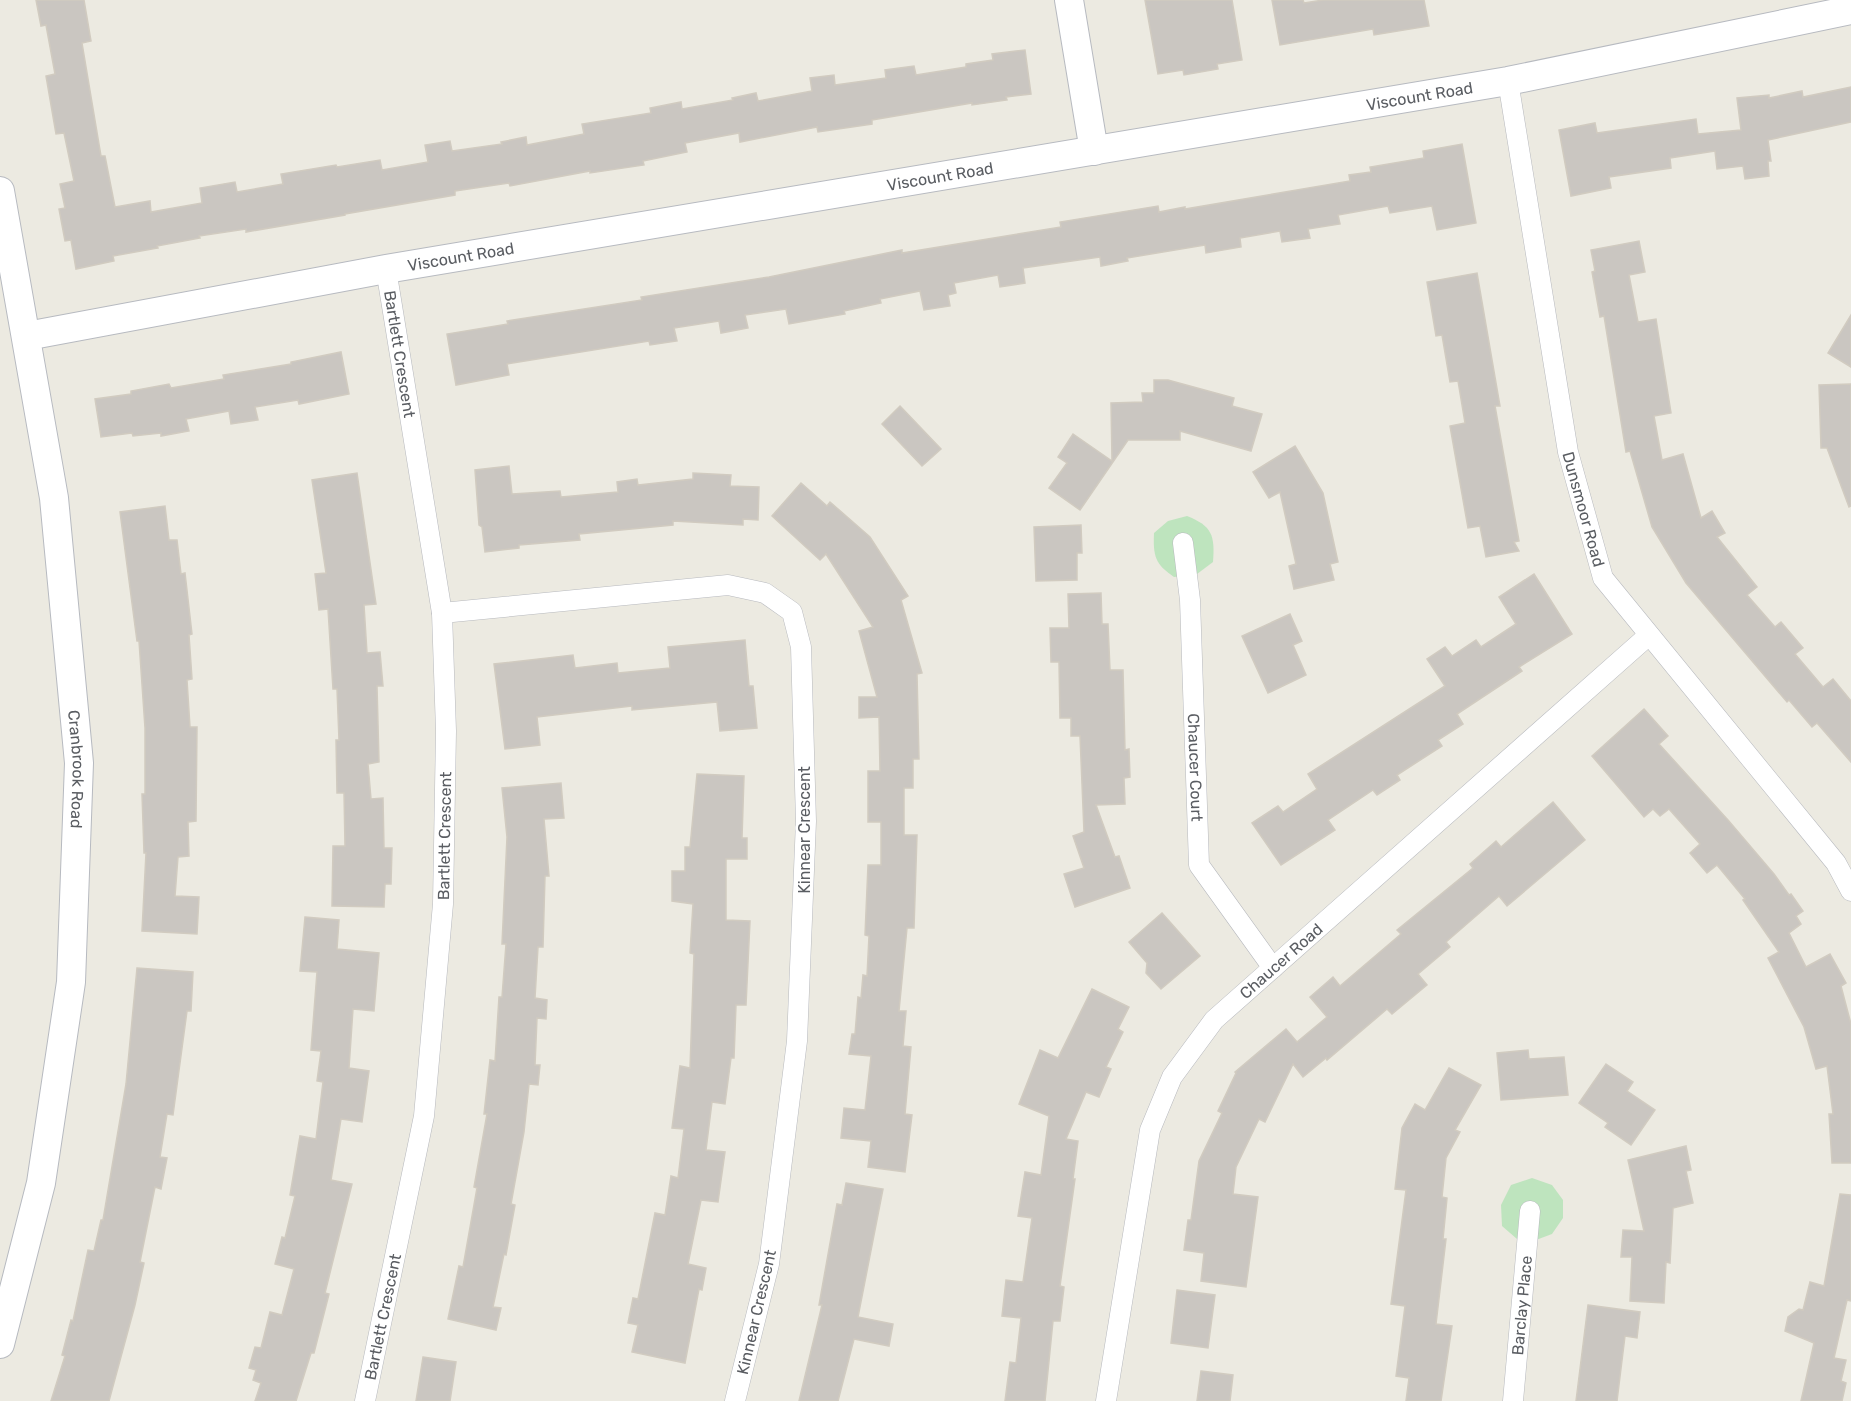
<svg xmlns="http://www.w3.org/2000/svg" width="1851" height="1401" font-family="Rubik,sans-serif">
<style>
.green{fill:#bee4be}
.building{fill:#cac6c1;stroke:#d1cbc0;stroke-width:1.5}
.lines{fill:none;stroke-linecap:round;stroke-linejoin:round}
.street-casing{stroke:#b7b9be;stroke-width:21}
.secondary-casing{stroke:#b7bac0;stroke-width:30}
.street{stroke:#fff;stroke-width:20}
.secondary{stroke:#fff;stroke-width:28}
.labels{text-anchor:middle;stroke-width:5;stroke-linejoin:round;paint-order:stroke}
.street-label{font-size:16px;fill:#5a5d62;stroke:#fff}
</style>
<rect width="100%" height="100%" fill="#eceae1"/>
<g class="green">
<path d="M 1187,516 C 1212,526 1215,535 1213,562 L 1197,574 L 1174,577 C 1155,564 1153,556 1154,533 L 1168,521 Z"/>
<polygon points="1532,1178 1552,1185 1563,1200 1563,1218 1552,1234 1536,1240 1517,1239 1502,1226 1501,1205 1511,1185"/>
</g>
<g class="building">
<polygon points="36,0 84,0 91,41 82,43 101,156 105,156 115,207 150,201 151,212 202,203 200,188 235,182 237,192 283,184 281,174 336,165 337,167 380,160 382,170 428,162 425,145 450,141 452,151 502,144 501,142 526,137 527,145 584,134 582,124 651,113 650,108 681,102 682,109 733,100 732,98 756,93 758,101 812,91 810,78 834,75 835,85 886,78 885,70 914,66 916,75 966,67 966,64 993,60 992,54 1025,50 1031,94 1006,97 1007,100 972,105 972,103 872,120 872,124 818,132 817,127 740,142 739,133 685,143 687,152 643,161 644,165 590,173 590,171 510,186 509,183 455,191 455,195 345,214 345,215 246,232 246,229 199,236 200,238 157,246 158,248 113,256 114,261 76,269 71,240 65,241 59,209 65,208 60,184 74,181 64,133 56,134 46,76 55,74 46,25 41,26"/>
<polygon points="1145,0 1232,0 1242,60 1217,64 1218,69 1184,75 1183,70 1158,74"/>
<polygon points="1272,0 1303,0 1304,3 1323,0 1424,0 1429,26 1374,35 1373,29 1280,45"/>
<polygon points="1851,87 1851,122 1768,140 1771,161 1768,161 1769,176 1745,179 1743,166 1717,169 1715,151 1670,158 1671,168 1609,177 1611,188 1571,196 1559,130 1595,123 1597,133 1696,119 1698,134 1741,130 1737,98 1769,95 1769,98 1802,91 1803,97"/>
<polygon points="1462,144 1476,223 1437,230 1432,206 1390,213 1388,206 1338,215 1340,224 1308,229 1310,238 1282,242 1280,231 1240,238 1241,247 1206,253 1205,245 1127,258 1128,261 1101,266 1100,257 1023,268 1025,283 1000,287 998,275 954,283 956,293 948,295 950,306 924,310 920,291 880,299 881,303 844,311 845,314 789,324 786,309 745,315 748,328 721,333 719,321 674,328 677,341 650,345 649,341 507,364 509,375 456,385 447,334 508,324 507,321 642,300 641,297 769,277 902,250 902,253 1061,227 1060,222 1158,206 1159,212 1185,207 1185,209 1350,181 1349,175 1371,172 1370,167 1424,158 1423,151"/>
<polygon points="1639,241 1645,272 1629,275 1638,322 1656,319 1671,413 1654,416 1662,460 1683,454 1701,518 1712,511 1725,533 1717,537 1757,587 1747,595 1775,627 1781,622 1803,648 1795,654 1823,687 1833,679 1851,701 1851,762 1817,723 1812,727 1789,700 1787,702 1686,583 1652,527 1630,451 1626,452 1604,316 1600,317 1592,272 1595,271 1591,250"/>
<polygon points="1477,273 1500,406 1495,406 1519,541 1514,542 1519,551 1486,557 1480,526 1468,528 1450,426 1465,423 1458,381 1450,382 1442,335 1436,336 1427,282"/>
<polygon points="1851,315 1851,367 1828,353"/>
<polygon points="341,352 349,394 299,404 298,400 255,407 258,420 231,424 229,411 186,419 189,431 161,436 161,433 133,436 132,433 101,437 95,399 131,394 131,391 169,384 171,388 224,379 223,375 291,364 291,362"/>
<polygon points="1154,380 1168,380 1234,398 1232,406 1262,414 1251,451 1180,431 1180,440 1128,440 1080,510 1049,488 1067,463 1058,457 1073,434 1112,461 1111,403 1143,402 1142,393 1154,393"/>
<polygon points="1851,384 1851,506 1849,507 1827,448 1821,448 1819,385"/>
<polygon points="900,406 941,449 922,466 882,424"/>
<polygon points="1295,446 1323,493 1338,562 1330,564 1334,580 1294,589 1289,566 1296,564 1280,492 1269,498 1253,472"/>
<polygon points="509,466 512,494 560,491 561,497 618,492 617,482 637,479 638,485 693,479 693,473 731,475 730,486 759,487 758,520 743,519 743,525 673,521 673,525 579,534 580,540 519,545 519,548 485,552 482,527 479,525 475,470"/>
<polygon points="357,473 376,604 364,605 367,653 380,652 383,686 377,686 379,762 368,764 371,799 383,798 384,848 392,848 391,884 385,884 384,907 332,906 333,846 345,846 344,793 337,793 336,740 339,740 337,689 333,689 328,609 319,610 315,574 326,573 312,480"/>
<polygon points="801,483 827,506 830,502 870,537 908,596 901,600 922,673 917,674 919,759 913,759 913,788 904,788 904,835 917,835 914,928 907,928 899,1011 906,1011 903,1046 911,1047 905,1114 912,1115 905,1172 868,1167 871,1141 841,1138 844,1108 865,1110 871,1056 849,1054 852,1034 855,1034 858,997 861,998 863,975 867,976 869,936 865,935 868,865 881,865 881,822 868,822 868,771 880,771 879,717 859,718 859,697 877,697 859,631 873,627 826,554 820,560 772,516"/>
<polygon points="165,506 169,540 177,540 181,574 185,573 192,634 189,635 192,679 187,680 190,727 197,727 196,821 188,822 189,856 178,857 175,896 199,897 197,934 142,931 146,853 144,853 142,794 145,794 145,728 139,641 137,641 120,512"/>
<polygon points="1081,525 1082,553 1077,553 1077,580 1036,581 1034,527"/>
<polygon points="1534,574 1572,634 1519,667 1522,671 1457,714 1463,724 1438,740 1442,746 1397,775 1400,780 1377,795 1373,790 1328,820 1335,830 1281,865 1252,823 1278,806 1283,812 1317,789 1308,774 1445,686 1427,659 1445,647 1452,656 1476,640 1481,647 1516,624 1499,597"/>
<polygon points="1101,593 1102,624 1108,624 1110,670 1123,670 1125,750 1129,749 1130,777 1124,778 1125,804 1096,805 1115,857 1119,856 1130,888 1075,907 1064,874 1084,868 1073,836 1084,832 1080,736 1071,736 1071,718 1060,718 1059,662 1051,662 1050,628 1069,628 1068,594"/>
<polygon points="1290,614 1302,641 1293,645 1306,675 1268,693 1242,636"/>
<polygon points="745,640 749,686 753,686 757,728 720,731 717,702 632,710 632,706 537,717 540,745 505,749 494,664 573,655 575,668 617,663 618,673 670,668 668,647"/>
<polygon points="1644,709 1668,736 1659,744 1728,820 1774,874 1789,895 1791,894 1803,911 1796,916 1801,924 1789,933 1806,967 1830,954 1846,983 1841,986 1851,1024 1851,1163 1832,1163 1829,1114 1833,1114 1827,1066 1816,1069 1804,1027 1768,958 1779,952 1743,900 1745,899 1717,865 1707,873 1690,853 1700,844 1669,809 1660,816 1653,809 1644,817 1592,756"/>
<polygon points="697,774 744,776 742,838 747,838 747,859 726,859 726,920 750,921 746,1005 736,1005 734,1058 731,1058 725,1104 712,1102 706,1150 725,1152 718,1202 701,1200 688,1264 706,1268 702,1290 699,1289 685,1363 632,1352 638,1325 628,1323 633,1298 638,1299 655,1213 665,1215 671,1176 678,1178 684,1129 672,1128 680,1066 690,1068 694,954 690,953 693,904 672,901 672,871 685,871 685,847 690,847"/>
<polygon points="561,783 564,818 544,819 549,876 545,876 543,947 538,947 535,998 547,1000 546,1019 537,1018 535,1065 540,1065 538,1085 529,1084 524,1132 511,1204 515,1205 506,1255 504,1254 493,1307 501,1308 496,1330 448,1319 459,1266 463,1267 477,1188 474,1187 487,1114 484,1114 490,1060 495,1061 499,997 502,997 506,944 502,944 507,837 502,788"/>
<polygon points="1553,802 1585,840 1507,906 1499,896 1446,942 1450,947 1418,974 1427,985 1392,1014 1387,1009 1327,1060 1326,1058 1303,1077 1293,1064 1265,1122 1259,1119 1236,1167 1233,1194 1258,1197 1246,1287 1201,1281 1204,1253 1184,1250 1188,1220 1191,1220 1199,1161 1222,1113 1218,1111 1236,1073 1235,1072 1286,1029 1297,1042 1327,1017 1310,997 1333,977 1340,986 1401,934 1397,930 1473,868 1470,864 1496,841 1501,847"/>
<polygon points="1162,913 1200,956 1161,989 1146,973 1147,963 1129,942"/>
<polygon points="305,917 339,920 337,949 379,953 374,1011 353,1009 349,1068 369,1071 362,1122 341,1119 331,1180 352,1184 325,1293 329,1294 314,1353 311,1353 296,1401 255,1401 261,1383 253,1380 256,1370 249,1368 255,1347 261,1348 270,1312 282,1315 294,1269 275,1264 282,1237 285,1238 295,1196 290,1195 300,1136 316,1139 323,1082 317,1081 321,1051 311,1050 317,972 300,971"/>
<polygon points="137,968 193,972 191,1011 187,1011 173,1115 167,1114 160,1157 167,1158 161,1189 155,1187 140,1262 144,1263 135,1305 109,1401 51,1401 65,1356 62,1355 71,1320 73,1321 88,1250 94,1251 101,1220 103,1220 126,1084"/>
<polygon points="1092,989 1129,1007 1118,1029 1123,1032 1106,1067 1111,1069 1099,1097 1086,1092 1066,1139 1078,1141 1073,1179 1075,1179 1060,1286 1064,1287 1060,1321 1053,1321 1045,1401 1005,1401 1010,1362 1016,1363 1021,1318 1002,1316 1006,1280 1023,1282 1032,1218 1018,1216 1025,1172 1041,1175 1049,1116 1019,1104 1040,1050 1058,1058"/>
<polygon points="1528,1050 1529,1059 1564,1057 1568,1095 1501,1100 1497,1053"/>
<polygon points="1606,1064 1633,1082 1627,1091 1655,1110 1631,1145 1605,1127 1608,1123 1579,1103"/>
<polygon points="1449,1068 1481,1085 1455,1130 1460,1132 1446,1158 1442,1197 1447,1198 1443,1239 1446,1239 1436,1324 1452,1326 1441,1401 1406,1401 1409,1378 1396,1376 1405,1306 1391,1304 1406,1190 1395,1189 1402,1128 1415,1104 1425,1110"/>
<polygon points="1686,1146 1691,1170 1686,1171 1693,1203 1673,1208 1670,1263 1666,1262 1664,1303 1630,1301 1632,1257 1621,1257 1623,1230 1644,1231 1628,1160"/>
<polygon points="846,1183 883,1189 858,1317 893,1324 889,1346 854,1339 838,1401 799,1401 822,1305 819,1305 837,1204 842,1205"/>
<polygon points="1840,1194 1851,1195 1851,1301 1847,1300 1834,1358 1846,1360 1841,1381 1846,1383 1842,1401 1801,1401 1814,1343 1785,1331 1788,1317 1799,1309 1803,1310 1810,1282 1824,1286"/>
<polygon points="1177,1290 1215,1295 1208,1348 1171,1343"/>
<polygon points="1588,1305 1640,1312 1637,1338 1625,1336 1617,1401 1576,1401"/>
<polygon points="423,1357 456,1362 450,1401 416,1401"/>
<polygon points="1201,1371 1233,1375 1230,1401 1197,1401"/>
</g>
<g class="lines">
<defs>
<g id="street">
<path id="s1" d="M 1508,81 L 1568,452 L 1603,578 L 1836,863 L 1851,891"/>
<path id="s2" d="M 1183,543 L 1190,600 L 1199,865 L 1273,968"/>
<polyline points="442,613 728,585 765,593 792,612 801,647 806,821 797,1041 769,1264 735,1401"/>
<path id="s3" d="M 365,1401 L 424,1116 L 443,904 L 446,731 L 442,613 L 386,269"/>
<path id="s4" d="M 1106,1401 L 1150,1130 L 1172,1077 L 1214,1020 L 1649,635"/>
<path id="s5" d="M 1513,1401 L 1530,1211"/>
</g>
<g id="secondary">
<polyline points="1069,0 1094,151"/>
<path id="s6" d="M 0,191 L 54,498 L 79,763 L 71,982 L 41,1183 L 0,1344"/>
<path id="s7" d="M 27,336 L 386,269 L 1508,81 L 1851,10"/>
</g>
</defs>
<use href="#street" class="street-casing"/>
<use href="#secondary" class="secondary-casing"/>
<use href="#street" class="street"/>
<use href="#secondary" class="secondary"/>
</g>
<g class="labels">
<g class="street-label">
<text dy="6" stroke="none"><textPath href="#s7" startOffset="1413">Viscount Road</textPath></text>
<text dy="6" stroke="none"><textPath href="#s7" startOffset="927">Viscount Road</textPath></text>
<text dy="6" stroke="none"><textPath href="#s7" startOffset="441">Viscount Road</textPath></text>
<text transform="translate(400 354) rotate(81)" y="6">Bartlett Crescent</text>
<text dy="6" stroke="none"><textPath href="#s1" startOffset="435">Dunsmoor Road</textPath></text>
<text dy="6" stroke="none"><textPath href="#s2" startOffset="225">Chaucer Court</textPath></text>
<text dy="6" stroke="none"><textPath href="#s6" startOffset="584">Cranbrook Road</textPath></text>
<text transform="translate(804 830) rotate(-90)" y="6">Kinnear Crescent</text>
<text dy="6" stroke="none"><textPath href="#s3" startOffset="572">Bartlett Crescent</textPath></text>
<text dy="6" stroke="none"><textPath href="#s4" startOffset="492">Chaucer Road</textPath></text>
<text dy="6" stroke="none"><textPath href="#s5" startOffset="96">Barclay Place</textPath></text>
<text transform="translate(756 1312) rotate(-77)" y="6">Kinnear Crescent</text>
<text dy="6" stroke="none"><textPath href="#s3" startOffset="86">Bartlett Crescent</textPath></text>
</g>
</g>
</svg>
